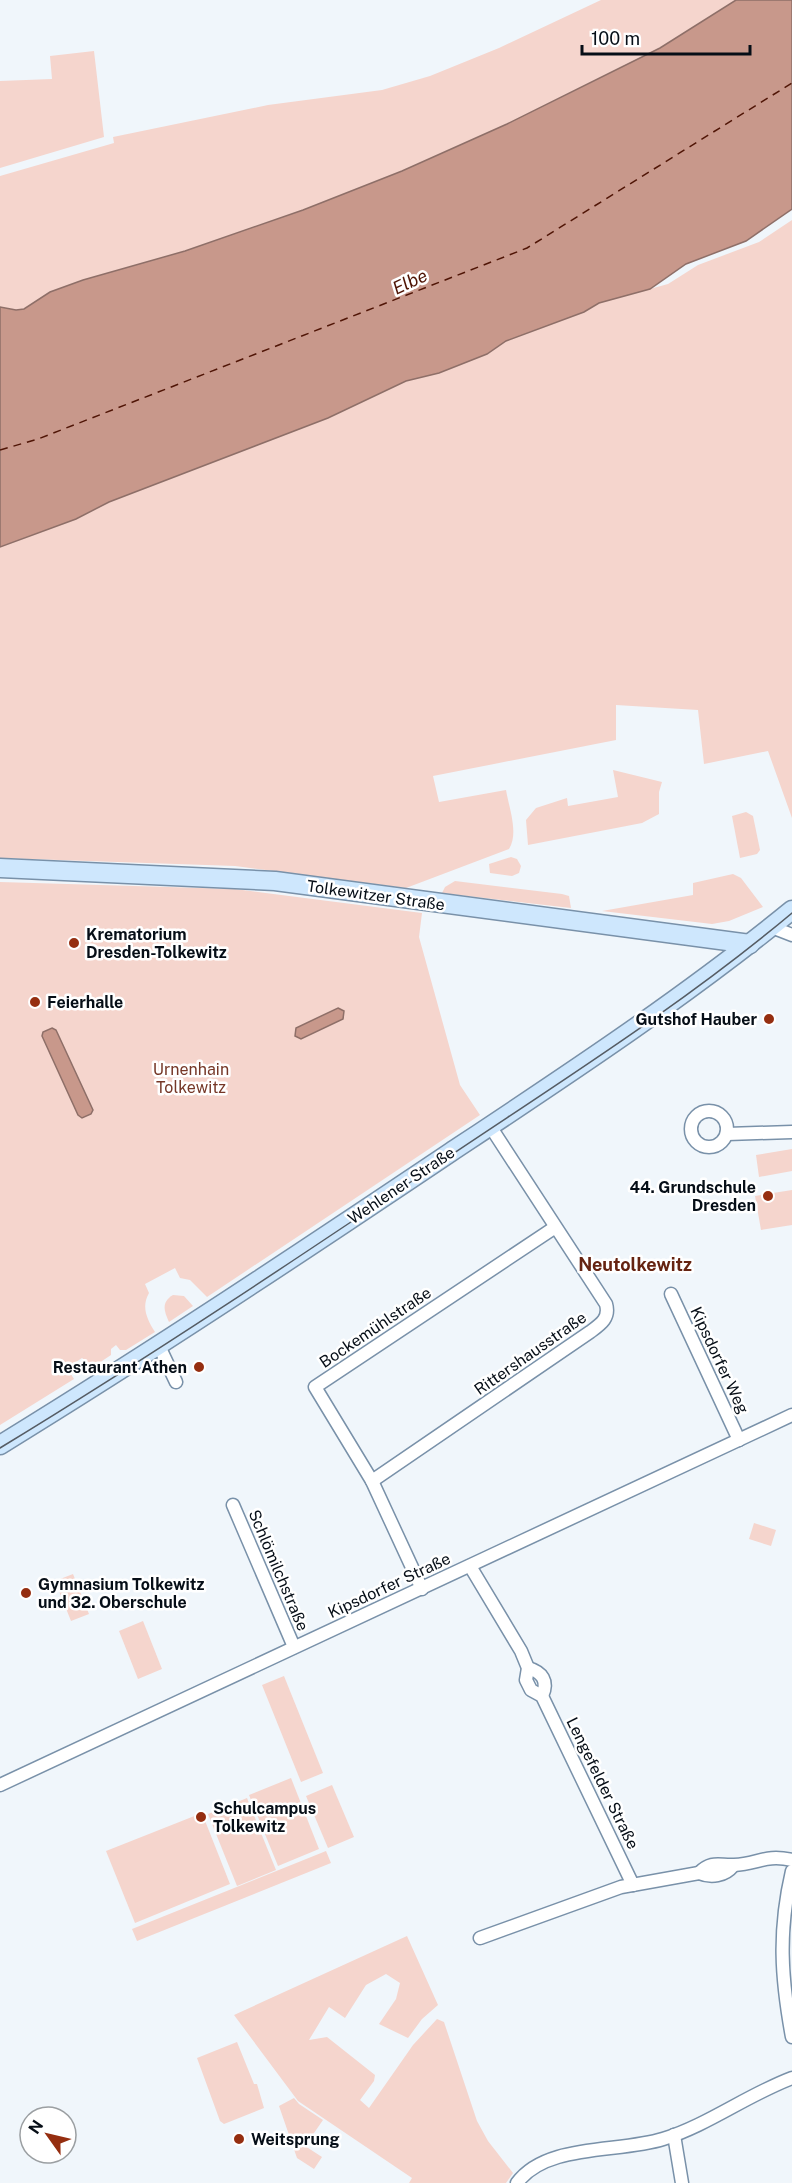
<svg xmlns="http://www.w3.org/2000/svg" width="792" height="2183" font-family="'Public Sans',sans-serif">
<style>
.green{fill:#f5d5cd}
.water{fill:#c8988b;stroke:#8e6f68;stroke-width:1.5}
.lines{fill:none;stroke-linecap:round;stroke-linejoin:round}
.ferry{stroke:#501506;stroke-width:1.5;stroke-dasharray:8 6;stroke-linecap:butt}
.minor-casing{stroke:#7991a9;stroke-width:15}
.secondary-casing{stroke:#7991a9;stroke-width:21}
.minor{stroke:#fff;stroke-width:12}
.secondary{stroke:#cee7fd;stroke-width:18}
.tram{stroke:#555c64;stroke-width:1.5}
.poi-dot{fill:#952e10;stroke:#fff;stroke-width:2}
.labels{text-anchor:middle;stroke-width:5;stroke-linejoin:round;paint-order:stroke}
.street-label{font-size:16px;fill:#060e17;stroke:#fff}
.poi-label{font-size:16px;font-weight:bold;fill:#060e17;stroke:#fff;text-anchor:start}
.park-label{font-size:16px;fill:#753727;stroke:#fff}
.water-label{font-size:18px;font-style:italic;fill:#501506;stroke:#fff}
.neighbourhood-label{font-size:18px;font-weight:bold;fill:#652311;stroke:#fff}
</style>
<rect width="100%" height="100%" fill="#f0f6fb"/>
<g class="green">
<polygon points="601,0 736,0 660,48 507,124 402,171 303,210 185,251 83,280 50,292 24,309 16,310 0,307 0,176 114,143 113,137 268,105 382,90 430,76 499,48"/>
<polygon points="94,51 104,137 0,168 0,81 52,79 50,56"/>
<path d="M 792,220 L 792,818 L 768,751 L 704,764 L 698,710 L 616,705 L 616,740 L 433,776 L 439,802 L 506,790 C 509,808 519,833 509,849 L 406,888 L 235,866 L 0,858 L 0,547 L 76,519 L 109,502 L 328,418 L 406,381 L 439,373 L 487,354 L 506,341 L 584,312 L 599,303 L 668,284 L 698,265 L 759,242 Z"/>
<polygon points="613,770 662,782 659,792 659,814 642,823 528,845 526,820 536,808 567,798 568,806 618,797"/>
<polygon points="746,812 753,816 760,850 757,854 740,858 732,816"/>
<polygon points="511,857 517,859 521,866 519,873 512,876 490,873 489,864"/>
<polygon points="733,874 741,878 763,907 729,921 712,924 602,911 693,895 693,883"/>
<polygon points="455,881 562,894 569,896 571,908 442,893 445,887"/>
<path d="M 0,882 L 235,889 L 422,913 L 419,937 L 460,1085 L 480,1115 L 207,1297 L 190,1280 L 180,1278 L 175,1268 L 145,1284 L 149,1293 C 141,1307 147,1319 155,1332 L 126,1350 L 120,1350 L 116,1345 L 111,1349 L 111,1355 L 93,1367 L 82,1358 L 67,1368 L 74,1379 L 0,1425 Z"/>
<polygon points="792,1149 792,1171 759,1177 756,1155"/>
<polygon points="792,1190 792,1225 761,1230 755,1196"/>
<path d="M 173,1295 L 184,1296 L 193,1306 L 169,1322 C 164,1311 161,1302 173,1295 Z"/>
<polygon points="754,1523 776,1530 771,1546 749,1539"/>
<polygon points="73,1574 89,1614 71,1621 55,1581"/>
<polygon points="143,1621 162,1669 138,1679 119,1631"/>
<polygon points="284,1676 323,1773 301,1782 262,1685"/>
<polygon points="291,1778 319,1849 278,1866 249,1795"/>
<polygon points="332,1785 354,1837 328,1848 306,1796"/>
<polygon points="247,1798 276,1870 237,1886 208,1814"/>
<polygon points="202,1813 230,1884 135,1923 106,1851"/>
<polygon points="326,1851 331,1863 137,1941 132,1929"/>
<polygon points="407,1936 438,2005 422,2019 408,2038 379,2024 396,1999 400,1983 386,1974 366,1985 345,2018 329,2007 309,2040 327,2037 375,2075 374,2081 360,2100 369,2108 413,2045 437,2019 444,2022 477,2121 488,2141 513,2173 506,2183 409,2183 412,2178 298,2101 234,2015"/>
<polygon points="237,2042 254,2084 257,2084 264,2108 224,2124 220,2121 197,2058"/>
<polygon points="294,2098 299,2104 323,2120 305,2146 322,2157 314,2169 297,2158 279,2106"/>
</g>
<g class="water">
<polygon points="736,0 792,0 792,209 746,241 686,264 650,289 599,303 584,312 506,341 487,354 439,373 406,381 328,418 109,502 76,519 0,547 0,307 16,310 24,309 50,292 83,280 185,251 303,210 402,171 507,124 660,48"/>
<polygon points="338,1008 344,1011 343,1019 301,1039 295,1036 296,1028"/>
<polygon points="52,1028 56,1030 93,1110 91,1114 82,1118 78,1115 42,1036 43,1032"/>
</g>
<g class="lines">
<polyline class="ferry" points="0,450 38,439 527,248 792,83"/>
<defs>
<g id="minor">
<polyline points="768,929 774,928 792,935"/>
<circle cx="709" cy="1129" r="18"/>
<polyline points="727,1134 792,1132"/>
<polyline points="671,1294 739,1440"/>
<polyline points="159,1346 176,1382"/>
<path d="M 372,1481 L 590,1332 C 601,1324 610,1318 606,1304 L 490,1126"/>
<polyline points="233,1505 294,1647"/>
<polyline points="470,1566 521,1651 528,1668 526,1680 531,1690 542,1696 633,1885"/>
<polyline points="422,1589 372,1481 315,1387 554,1228"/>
<path d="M 528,1668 C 542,1672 549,1681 542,1696"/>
<polyline points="0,1785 792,1415"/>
<path d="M 792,1871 C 778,1931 781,1977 792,2037"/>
<path d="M 699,1873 C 712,1860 720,1866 734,1865 C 758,1864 765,1854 792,1860"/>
<path d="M 480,1938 L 621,1887 L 699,1873 C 711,1878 725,1876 733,1866"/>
<polyline points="674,2135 682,2183"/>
<path d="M 517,2183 C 546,2143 619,2153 663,2139 C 708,2125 747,2095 792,2078"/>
</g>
<g id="secondary">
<polyline points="0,868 275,881 750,944"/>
<path d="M 0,1445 C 153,1351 302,1252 451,1152 C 567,1075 684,998 792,910"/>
</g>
</defs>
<use href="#minor" class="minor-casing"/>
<use href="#secondary" class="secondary-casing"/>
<use href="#minor" class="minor"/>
<use href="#secondary" class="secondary"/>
<path class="tram" d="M 0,1448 C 153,1355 302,1255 451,1155 C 566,1078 686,1002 792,913"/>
</g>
<g class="poi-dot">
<circle cx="74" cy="943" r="6"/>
<circle cx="35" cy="1002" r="6"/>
<circle cx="769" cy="1019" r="6"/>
<circle cx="768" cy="1196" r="6"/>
<circle cx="199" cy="1367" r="6"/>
<circle cx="26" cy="1593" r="6"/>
<circle cx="201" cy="1817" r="6"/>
<circle cx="239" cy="2139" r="6"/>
</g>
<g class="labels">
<g class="street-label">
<text transform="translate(376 895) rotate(8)" y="6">Tolkewitzer Straße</text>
<text transform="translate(401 1185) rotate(-34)" y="6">Wehlener Straße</text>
<text transform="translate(375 1327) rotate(-34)" y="6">Bockemühlstraße</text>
<text transform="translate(530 1353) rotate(-35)" y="6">Rittershausstraße</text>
<text transform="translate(720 1360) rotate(65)" y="6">Kipsdorfer Weg</text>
<text transform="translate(279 1570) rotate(67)" y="6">Schlömilchstraße</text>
<text transform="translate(389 1585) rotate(-25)" y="6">Kipsdorfer Straße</text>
<text transform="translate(603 1783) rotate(64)" y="6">Lengefelder Straße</text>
</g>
<g class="poi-label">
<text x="86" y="940">Krematorium<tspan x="86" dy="18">Dresden-Tolkewitz</tspan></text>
<text x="47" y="1008">Feierhalle</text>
<text x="757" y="1025" text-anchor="end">Gutshof Hauber</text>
<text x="756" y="1193" text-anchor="end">44. Grundschule<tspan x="756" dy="18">Dresden</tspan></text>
<text x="187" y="1373" text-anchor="end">Restaurant Athen</text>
<text x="38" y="1590">Gymnasium Tolkewitz<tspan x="38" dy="18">und 32. Oberschule</tspan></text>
<text x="213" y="1814">Schulcampus<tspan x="213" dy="18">Tolkewitz</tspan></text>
<text x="251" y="2145">Weitsprung</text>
</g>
<g class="park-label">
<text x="191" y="1075">Urnenhain<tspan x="191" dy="18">Tolkewitz</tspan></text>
</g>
<g class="water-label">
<text transform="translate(410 282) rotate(-25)" y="6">Elbe</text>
</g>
<g class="neighbourhood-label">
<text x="635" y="1271">Neutolkewitz</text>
</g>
</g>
<g transform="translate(48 2135) rotate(304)"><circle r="28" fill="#ffffff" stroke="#9b9fa2" stroke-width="1.5"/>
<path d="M0-4.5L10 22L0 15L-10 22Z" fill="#952e10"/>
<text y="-9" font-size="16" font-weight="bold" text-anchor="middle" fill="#060e17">N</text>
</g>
<path d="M582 45v9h168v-9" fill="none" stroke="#060e17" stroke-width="3"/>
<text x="591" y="45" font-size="18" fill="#060e17" stroke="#ffffff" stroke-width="4.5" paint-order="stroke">100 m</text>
</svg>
